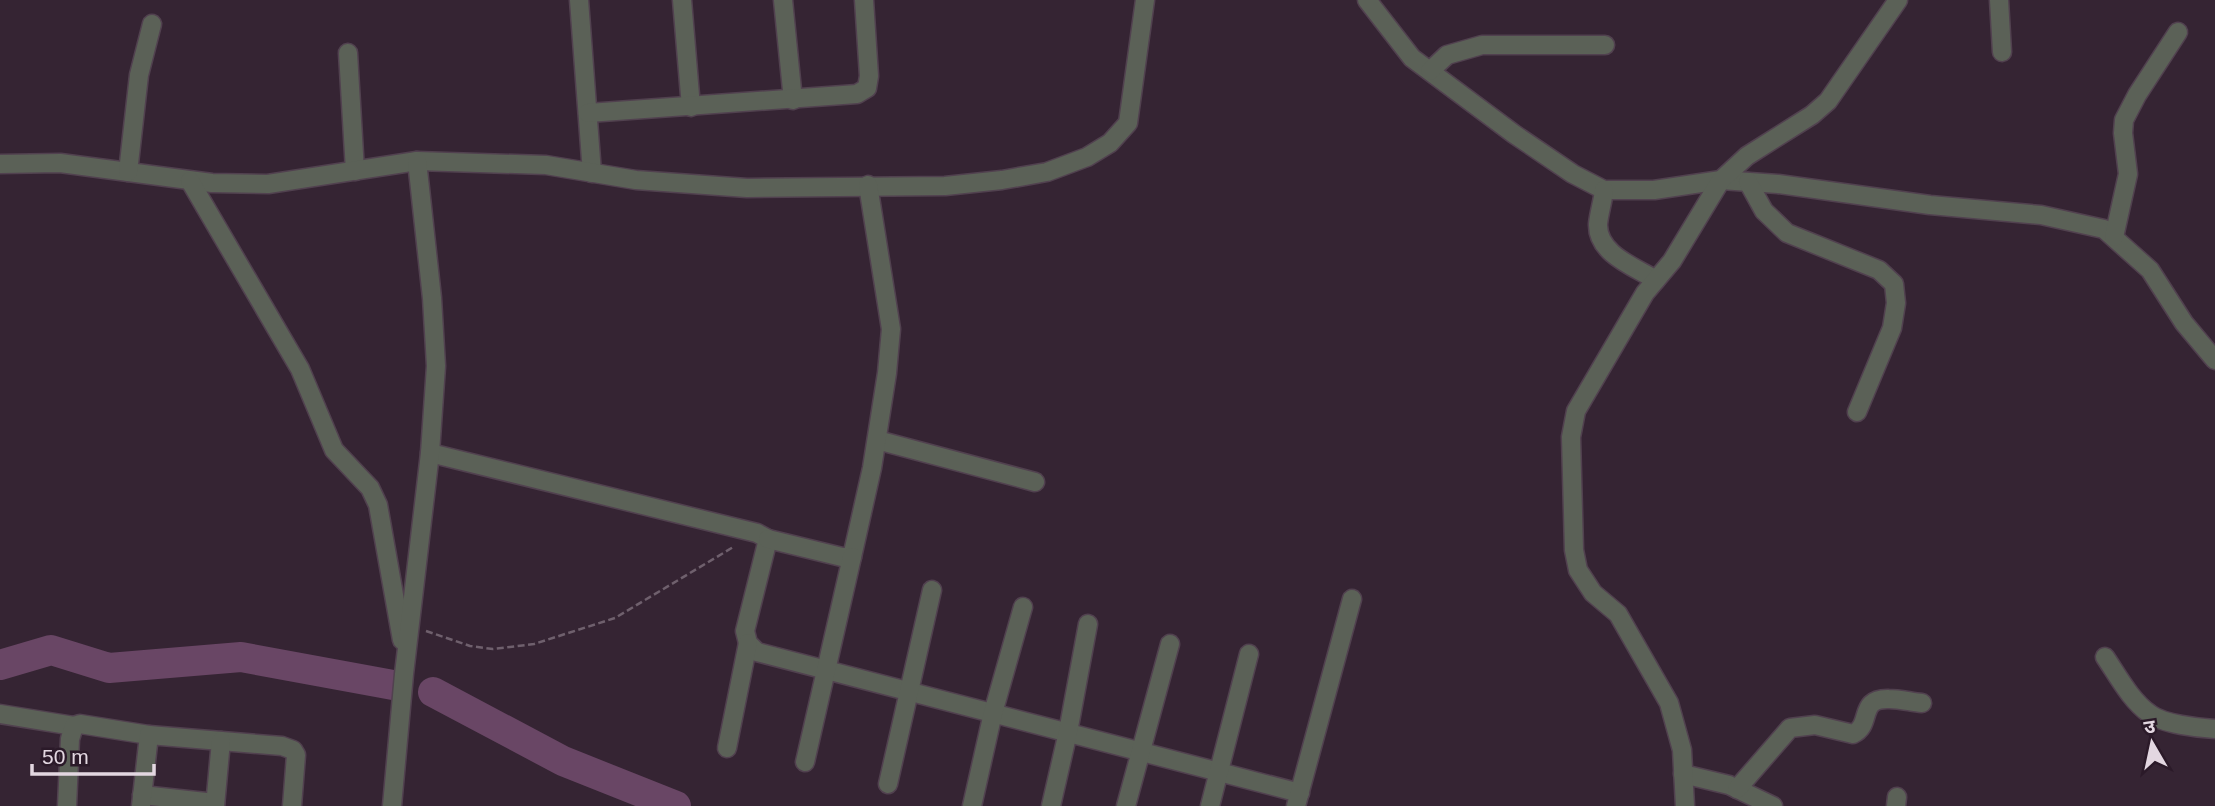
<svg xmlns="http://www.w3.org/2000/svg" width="2215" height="806" font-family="Helvetica,'Noto Sans Devanagari',sans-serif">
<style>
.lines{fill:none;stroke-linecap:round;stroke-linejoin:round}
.river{stroke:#694665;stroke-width:30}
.minor-casing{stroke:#51414f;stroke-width:21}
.path{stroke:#6f606d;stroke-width:2.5;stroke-dasharray:7 3.5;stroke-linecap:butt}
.minor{stroke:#5b6157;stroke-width:18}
</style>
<rect width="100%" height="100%" fill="#352433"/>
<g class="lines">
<g class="river">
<polyline points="0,665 51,650 109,668 241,657 393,685"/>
<polyline points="433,692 563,761 676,806"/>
</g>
<defs>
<g id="minor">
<polyline points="579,0 592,173"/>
<polyline points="682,0 691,107"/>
<polyline points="783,0 793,100"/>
<polyline points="1367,0 1412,58 1514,134 1573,174 1604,190 1654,190 1721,180 1778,184 1930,205 2041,215 2104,229 2150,270 2184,323 2215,360"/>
<polyline points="1999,0 2002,52"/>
<polyline points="348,53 355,171"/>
<polyline points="1430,71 1447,55 1482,45 1605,45"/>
<polyline points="588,113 857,94 867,88 869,76 864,0"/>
<polyline points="0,164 60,163 212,183 268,184 417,161 546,165 636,180 747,188 945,186 1002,180 1047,172 1087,157 1110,143 1128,123 1145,0"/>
<polyline points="128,172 139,75 152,24"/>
<polyline points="190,181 300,369 334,450 370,488 378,505 402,640"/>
<polyline points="1748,182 1764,211 1787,233 1879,270 1894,284 1896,303 1892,328 1857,412"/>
<path d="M 1604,190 C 1603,201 1599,213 1598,224 C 1597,254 1635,267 1656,280"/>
<polyline points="2114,237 2128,174 2123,133 2124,120 2137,95 2178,32"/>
<polyline points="877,440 1035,482"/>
<polyline points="430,453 757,533 768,539 745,631 748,643 757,652 1300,793"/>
<polyline points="768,539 842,557 852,557 872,468 887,373 891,329 868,185"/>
<path d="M 2105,657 C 2118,676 2131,701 2150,714 C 2163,724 2198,728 2215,729"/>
<polyline points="0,714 74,726"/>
<polyline points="727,748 748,643"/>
<polyline points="805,762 852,557"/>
<polyline points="1683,774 1729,785 1773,806"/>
<polyline points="888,784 932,590"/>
<path d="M 1737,789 L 1790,728 L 1815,725 L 1853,734 C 1873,725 1857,698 1889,699 C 1900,699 1911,702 1922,703"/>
<polyline points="142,795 215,803"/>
<polyline points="67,806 70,739 74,726 80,724 149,735"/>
<polyline points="141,806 149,735 282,746 293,750 296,755 292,806"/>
<polyline points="215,806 221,741"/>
<polyline points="392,806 404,674 430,453 436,366 432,298 417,161"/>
<polyline points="972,806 993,713 1023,607"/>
<polyline points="1051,806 1068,732 1088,624"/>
<polyline points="1126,806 1170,644"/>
<polyline points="1210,806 1249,654"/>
<polyline points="1296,806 1352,599"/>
<polyline points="1685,806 1682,750 1669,703 1618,614 1593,593 1578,570 1574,550 1571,437 1576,411 1645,293 1672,261 1721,180 1747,156 1812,115 1828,101 1898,0"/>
<polyline points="1896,806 1897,797"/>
</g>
</defs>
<use href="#minor" class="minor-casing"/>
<polyline class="path" points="426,631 470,646 493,649 534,644 615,618 735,546"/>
<use href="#minor" class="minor"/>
</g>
<g transform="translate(2152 743) rotate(351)" stroke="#2b1a29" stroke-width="5" paint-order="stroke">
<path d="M0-5L12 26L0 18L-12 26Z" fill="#e3d7e1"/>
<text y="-10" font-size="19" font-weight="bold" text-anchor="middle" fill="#e3d7e1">उ</text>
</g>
<path d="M32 764v10h122v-10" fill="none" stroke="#e3d7e1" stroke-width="3.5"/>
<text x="42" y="764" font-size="21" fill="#e3d7e1" stroke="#2b1a29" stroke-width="5" paint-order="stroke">50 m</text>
</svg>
